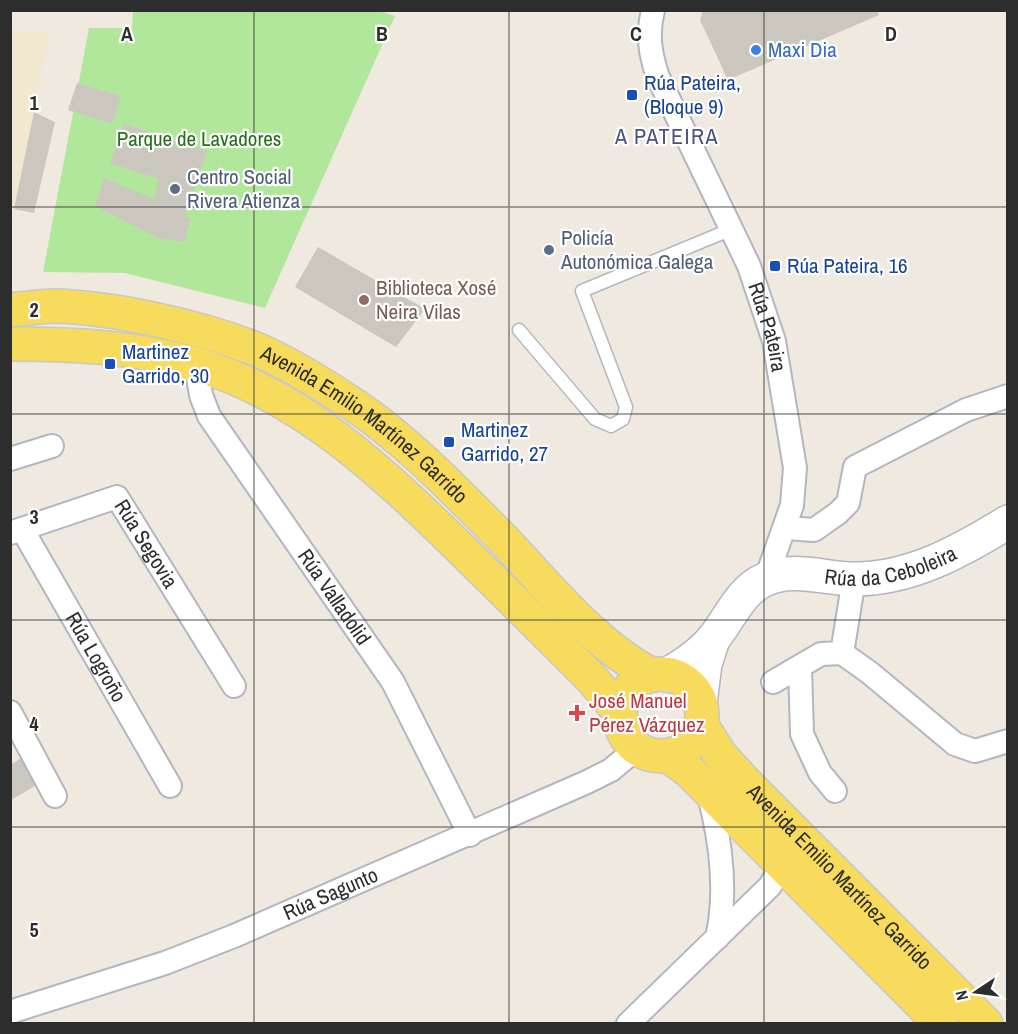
<svg xmlns="http://www.w3.org/2000/svg" width="1018" height="1034" font-family="'Archivo Narrow',sans-serif">
<style>
.education{fill:#f1e8cf}
.green{fill:#b1e79b}
.building{fill:#cbc7be}
.lines{fill:none;stroke-linecap:round;stroke-linejoin:round}
.lane-casing{stroke:#b3b5c1;stroke-width:15}
.street-casing{stroke:#b3b5c1;stroke-width:26}
.secondary-casing{stroke:#b3b5c1;stroke-width:36}
.primary-casing{stroke:#c8c8c8;stroke-width:36}
.lane{stroke:#fff;stroke-width:12}
.street{stroke:#fff;stroke-width:22}
.secondary{stroke:#fff;stroke-width:33}
.primary{stroke:#f7db5d;stroke-width:33}
.grid{fill:none;stroke:#2d2d2d;stroke-width:1.5;stroke-opacity:0.55}
.shop-dot{fill:#3f7fe0;stroke:#fff;stroke-width:2}
.transit-dot{fill:#1a4fb4;stroke:#fff;stroke-width:2}
.service-dot{fill:#5c6f8a;stroke:#fff;stroke-width:2}
.education-dot{fill:#8d6e63;stroke:#fff;stroke-width:2}
.health-dot{fill:#e0444e;stroke:#fff;stroke-width:2}
.labels{text-anchor:middle;stroke-width:4.5;stroke-linejoin:round;paint-order:stroke}
.shop-label{font-size:21px;fill:#366cbe;stroke:#fff;text-anchor:start}
.transit-label{font-size:21px;fill:#164399;stroke:#fff;text-anchor:start}
.park-label{font-size:21px;fill:#257018;stroke:#fff}
.service-label{font-size:21px;fill:#4e5e75;stroke:#fff;text-anchor:start}
.education-label{font-size:21px;fill:#785e54;stroke:#fff;text-anchor:start}
.street-label{font-size:21px;fill:#2d2d2d;stroke:#fff}
.health-label{font-size:21px;fill:#be3a42;stroke:#fff;text-anchor:start}
.neighbourhood-label{font-size:22px;letter-spacing:1.5px;fill:#4b5281;stroke:#fff}
.grid-label{font-size:20px;text-anchor:middle;font-weight:bold;fill:#2d2d2d;stroke:#fff;stroke-width:4.5;stroke-linejoin:round;paint-order:stroke}
</style>
<rect width="100%" height="100%" fill="#efe9e0"/>
<polygon class="education" points="11,31 50,34 11,222"/>
<polygon class="green" points="133,10 377,10 395,16 265,308 125,273 43,272 89,28 132,28"/>
<g class="building">
<polygon points="703,10 877,10 879,15 728,80 700,20"/>
<polygon points="77,83 121,96 112,124 68,110"/>
<polygon points="34,112 55,122 34,213 14,209"/>
<polygon points="124,124 207,151 185,216 191,218 184,242 158,238 95,206 104,178 153,199 159,179 110,163"/>
<polygon points="318,247 425,309 396,347 295,287"/>
<polygon points="25,756 40,783 13,799 10,795 10,765"/>
</g>
<g class="lines">
<defs>
<polyline id="lane" points="519,330 595,419 611,426 623,419 626,407 582,291 732,229"/>
<g id="street">
<path id="s1" d="M 653,10 C 647,34 650,54 658,77 L 749,266 L 774,341 L 795,468 L 792,505 L 766,579"/>
<path id="s2" d="M 196,365 L 201,395 L 209,416 L 393,682 L 470,835"/>
<polyline points="10,459 52,446"/>
<polyline points="786,528 814,530 838,513 848,503 855,467 966,410 1008,396"/>
<path id="s3" d="M 22,529 L 170,786"/>
<path id="s4" d="M 10,533 L 117,497 L 234,686"/>
<polyline points="842,653 870,673 955,744 975,751 1008,741"/>
<polyline points="800,667 802,734 820,773 835,791"/>
<polyline points="773,682 821,654 842,653 854,579"/>
<polyline points="10,712 55,796"/>
<path d="M 708,791 C 720,837 728,891 717,938"/>
<path id="s5" d="M 10,1012 L 165,963 L 234,936 L 587,782 L 611,770 L 636,749"/>
<polyline points="628,1024 770,886 778,872 780,850"/>
</g>
<g id="secondary">
<path id="s6" d="M 667,675 C 684,665 702,653 714,638 C 730,618 740,591 764,580 C 794,566 824,579 855,579 C 911,579 961,551 1008,522"/>
<polyline points="700,703 705,664 713,639"/>
</g>
<g id="primary">
<path id="s7" d="M 10,310 C 25,309 41,306 56,306 C 115,308 195,326 251,347 C 284,360 324,385 354,405 C 408,441 456,492 502,538 C 548,586 593,644 652,675"/>
<path d="M 10,344 C 73,344 135,347 195,364 C 302,395 383,473 461,549 C 505,592 549,636 593,680 L 620,713"/>
<circle cx="661" cy="715" r="41"/>
<path id="s8" d="M 701,724 L 721,756 L 746,783 L 986,1024"/>
<polyline points="668,756 688,770 941,1024"/>
</g>
</defs>
<use href="#lane" class="lane-casing"/>
<use href="#street" class="street-casing"/>
<use href="#secondary" class="secondary-casing"/>
<use href="#primary" class="primary-casing"/>
<use href="#lane" class="lane"/>
<use href="#street" class="street"/>
<use href="#secondary" class="secondary"/>
<use href="#primary" class="primary"/>
</g>
<path class="grid" d="M 254,10 L 254,1024M 509,10 L 509,1024M 764,10 L 764,1024M 10,207 L 1008,207M 10,414 L 1008,414M 10,620 L 1008,620M 10,827 L 1008,827"/>
<circle class="shop-dot" cx="756" cy="50" r="6"/>
<g class="transit-dot">
<rect x="626" y="89" width="12" height="12" rx="3"/>
<rect x="769" y="260" width="12" height="12" rx="3"/>
<rect x="104" y="358" width="12" height="12" rx="3"/>
<rect x="443" y="436" width="12" height="12" rx="3"/>
</g>
<g class="service-dot">
<circle cx="175" cy="189" r="6"/>
<circle cx="549" cy="250" r="6"/>
</g>
<circle class="education-dot" cx="364" cy="300" r="6"/>
<path class="health-dot" d="M574 704h6v6h6v6h-6v6h-6v-6h-6v-6h6z"/>
<g class="labels">
<g class="shop-label">
<text x="768" y="57">Maxi Dia</text>
</g>
<g class="transit-label">
<text x="644" y="90">Rúa Pateira,<tspan x="644" dy="24">(Bloque 9)</tspan></text>
<text x="787" y="273">Rúa Pateira, 16</text>
<text x="122" y="359">Martinez<tspan x="122" dy="24">Garrido, 30</tspan></text>
<text x="461" y="437">Martinez<tspan x="461" dy="24">Garrido, 27</tspan></text>
</g>
<g class="park-label">
<text x="199" y="146">Parque de Lavadores</text>
</g>
<g class="service-label">
<text x="187" y="184">Centro Social<tspan x="187" dy="24">Rivera Atienza</tspan></text>
<text x="561" y="245">Policía<tspan x="561" dy="24">Autonómica Galega</tspan></text>
</g>
<g class="education-label">
<text x="376" y="295">Biblioteca Xosé<tspan x="376" dy="24">Neira Vilas</tspan></text>
</g>
<g class="street-label">
<text dy="7" stroke="none"><textPath href="#s1" startOffset="342">Rúa Pateira</textPath></text>
<text dy="7" stroke="none"><textPath href="#s7" startOffset="384">Avenida Emilio Martínez Garrido</textPath></text>
<text dy="7" stroke="none"><textPath href="#s4" startOffset="168">Rúa Segovia</textPath></text>
<text dy="7" stroke="none"><textPath href="#s6" startOffset="267">Rúa da Ceboleira</textPath></text>
<text dy="7" stroke="none"><textPath href="#s2" startOffset="273">Rúa Valladolid</textPath></text>
<text dy="7" stroke="none"><textPath href="#s3" startOffset="148">Rúa Logroño</textPath></text>
<text dy="7" stroke="none"><textPath href="#s8" startOffset="207">Avenida Emilio Martínez Garrido</textPath></text>
<text dy="7" stroke="none"><textPath href="#s5" startOffset="342">Rúa Sagunto</textPath></text>
</g>
<g class="health-label">
<text x="589" y="708">José Manuel<tspan x="589" dy="24">Pérez Vázquez</tspan></text>
</g>
<g class="neighbourhood-label">
<text x="667" y="144">A PATEIRA</text>
</g>
</g>
<g class="grid-label">
<text x="127" y="41">A</text>
<text x="382" y="41">B</text>
<text x="636" y="41">C</text>
<text x="891" y="41">D</text>
<text x="34" y="110">1</text>
<text x="34" y="317">2</text>
<text x="34" y="524">3</text>
<text x="34" y="731">4</text>
<text x="34" y="937">5</text>
</g>
<rect width="1018" height="1034" fill="none" stroke="#2d2d2d" stroke-width="24"/>
<g transform="translate(976 992) rotate(257)" stroke="#ffffff" stroke-width="4.5" paint-order="stroke">
<path d="M0-4.5L10 22L0 15L-10 22Z" fill="#2d2d2d"/>
<text y="-9" font-size="16" font-weight="bold" text-anchor="middle" fill="#2d2d2d">N</text>
</g>
</svg>
